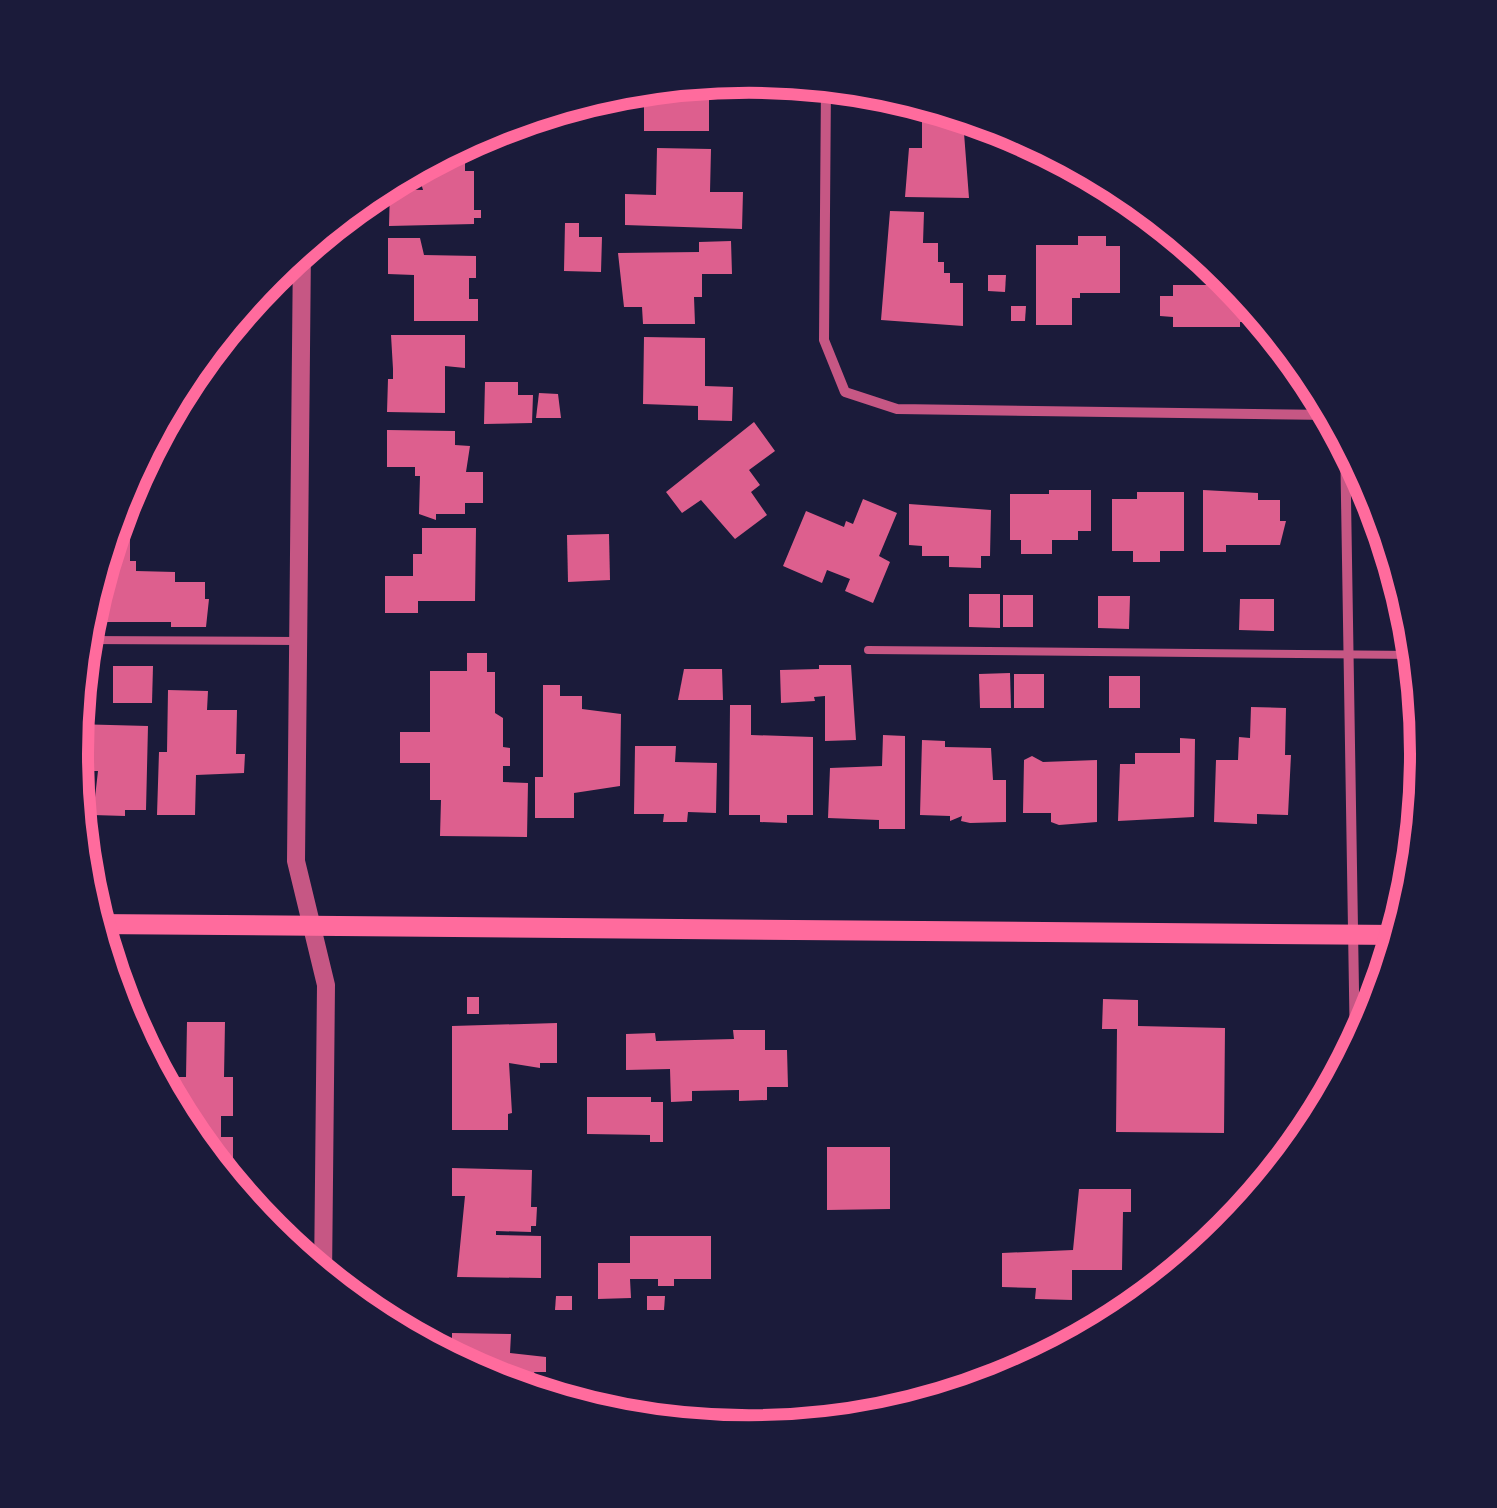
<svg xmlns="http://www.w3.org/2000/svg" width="1497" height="1508" font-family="'Sofia Sans Condensed',sans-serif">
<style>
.building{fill:#dd5f8e}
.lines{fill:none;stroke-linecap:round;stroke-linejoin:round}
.service{stroke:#c65784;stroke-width:8}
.minor{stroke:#c65784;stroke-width:10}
.tertiary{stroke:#c65784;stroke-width:18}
.secondary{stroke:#ff6b9d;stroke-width:20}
.rim{fill:none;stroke:#ff6b9d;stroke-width:12}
</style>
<rect width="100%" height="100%" fill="#1b1b3a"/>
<g class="building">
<polygon points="743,76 743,84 715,84 715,92 709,92 709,131 644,131 644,86"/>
<polygon points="922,120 963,120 969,198 905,197 909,148 922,148"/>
<polygon points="1000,125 1009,127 1033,140 1000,140"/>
<polygon points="450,148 465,148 465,171 474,171 474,210 481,210 481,218 474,218 474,224 389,226 390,189 423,190 416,166"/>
<polygon points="657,148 711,149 710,192 743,192 742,229 625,225 625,194 656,195"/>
<polygon points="890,211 924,212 923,243 938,243 938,262 944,262 944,273 950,273 950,283 963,283 963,326 881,320"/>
<polygon points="565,223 579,223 579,237 602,237 601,272 564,271"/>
<polygon points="1078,236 1106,236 1106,246 1120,246 1120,293 1080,293 1080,298 1072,298 1072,325 1036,325 1036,245 1078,245"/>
<polygon points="388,238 420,238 424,255 476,256 476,278 469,278 469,299 478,299 478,321 414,321 414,275 388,274"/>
<polygon points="731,241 732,274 702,274 702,297 694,297 695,324 643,324 642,307 624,307 618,253 699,252 699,242"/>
<polygon points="988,275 1006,275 1005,292 988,291"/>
<polygon points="1210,275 1229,275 1267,322 1240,322 1240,327 1173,327 1173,317 1160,316 1160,296 1173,296 1173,285 1210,285"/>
<polygon points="1011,306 1026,306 1025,321 1011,321"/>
<polygon points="391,335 465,335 465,368 445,366 445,413 387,412 388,379 393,379 393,369"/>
<polygon points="644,337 705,338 705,386 733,387 732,421 698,420 698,406 643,404"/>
<polygon points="485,382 518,382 518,395 533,395 532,423 484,424"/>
<polygon points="539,393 558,394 561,418 536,418"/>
<polygon points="754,422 775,451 749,470 760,485 751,492 767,515 735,539 701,500 682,513 666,492"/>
<polygon points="387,430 455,431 455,445 470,446 466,472 483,472 483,503 465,503 465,514 436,514 436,520 419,514 420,476 415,476 415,467 387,467"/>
<polygon points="1049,490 1091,490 1091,531 1078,531 1078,540 1052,540 1052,554 1021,554 1021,540 1010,540 1010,494 1049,494"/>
<polygon points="1203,490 1258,493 1258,500 1280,500 1280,521 1286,521 1280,545 1226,545 1226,552 1203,552"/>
<polygon points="1137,492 1184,492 1184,551 1160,551 1160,562 1133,562 1133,551 1112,551 1112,499 1137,499"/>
<polygon points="863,499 897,513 879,556 890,562 873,603 845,591 850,579 827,570 822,583 783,566 806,511 844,527 846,521 853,524"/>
<polygon points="909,504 991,510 990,556 981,556 981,568 949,567 949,556 922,556 922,546 909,545"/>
<polygon points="422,528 476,528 475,601 418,601 418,613 385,613 385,576 413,576 413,554 422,554"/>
<polygon points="609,534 610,580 568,582 567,535"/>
<polygon points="109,535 130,538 130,561 136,561 136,571 175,572 175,582 205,582 205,599 209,599 206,627 171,627 171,622 91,622 91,615 85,615"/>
<polygon points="969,594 1000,594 1000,628 969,627"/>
<rect x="1003" y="595" width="30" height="32"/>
<polygon points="1098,596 1130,596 1129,629 1098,628"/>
<polygon points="1240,599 1274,599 1274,631 1239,630"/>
<polygon points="467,653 487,653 487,672 495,672 495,713 503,718 503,747 510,748 510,766 503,766 503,782 528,783 527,837 440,836 441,800 430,800 430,763 400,763 400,732 430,732 430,671 467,671"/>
<polygon points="819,665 851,665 856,740 825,741 825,696 814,697 815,701 781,703 780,670 819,669"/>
<polygon points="113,666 153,666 152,703 113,703"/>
<polygon points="684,669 722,669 723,700 678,700"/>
<polygon points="1010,673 1011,708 980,708 979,674"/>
<rect x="1014" y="674" width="30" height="34"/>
<rect x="1109" y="676" width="31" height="32"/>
<polygon points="543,685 560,685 560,696 582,696 582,709 621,714 620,786 574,793 574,818 535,818 535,777 543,777"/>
<polygon points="168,690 208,691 207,710 237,710 236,754 245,754 244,773 196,775 195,815 157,815 159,752 167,752"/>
<polygon points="730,705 751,705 751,735 813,737 813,815 787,815 787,823 760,822 760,815 729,815"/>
<polygon points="1251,707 1286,708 1285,755 1291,755 1288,815 1257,814 1257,824 1214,822 1216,760 1238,760 1239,737 1250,738"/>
<polygon points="73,724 148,726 146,810 125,810 125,816 93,815 98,771 72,771"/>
<polygon points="883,735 905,736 905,829 879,829 879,820 828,818 830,768 882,766"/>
<polygon points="1180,738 1195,739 1194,817 1118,821 1120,764 1135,764 1135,753 1180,753"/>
<polygon points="922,740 945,741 945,747 991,748 993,780 1006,780 1006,822 970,823 961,821 962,816 950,821 950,816 920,815"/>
<polygon points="635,746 676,746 675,762 717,763 716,813 688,812 687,822 663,822 664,814 634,814"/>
<polygon points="1032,756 1043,762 1097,760 1097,822 1059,825 1051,822 1051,813 1023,813 1024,760"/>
<polygon points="1415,762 1426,762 1421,816 1415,816"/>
<rect x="467" y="997" width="12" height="17"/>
<polygon points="1103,999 1138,1000 1138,1026 1225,1028 1224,1133 1116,1132 1117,1029 1102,1029"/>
<polygon points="187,1022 225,1022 224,1077 233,1077 233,1116 221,1116 221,1137 233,1137 233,1166 213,1166 184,1130 170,1103 176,1104 176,1077 186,1077"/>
<polygon points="557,1023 557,1063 540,1063 540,1068 509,1063 512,1113 508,1114 508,1130 452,1130 452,1026"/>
<polygon points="733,1030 765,1030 765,1050 787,1050 788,1087 767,1087 767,1100 739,1101 739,1090 692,1091 692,1101 671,1102 670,1069 626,1070 626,1034 655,1033 656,1041 734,1039"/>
<polygon points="587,1097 651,1097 651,1102 663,1102 663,1142 650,1142 650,1135 587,1134"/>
<polygon points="827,1147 890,1147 890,1209 827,1210"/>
<polygon points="452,1168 532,1170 531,1207 537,1207 536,1226 531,1226 531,1232 496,1231 496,1235 541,1236 541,1278 457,1277 465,1196 452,1196"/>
<polygon points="1079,1189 1131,1189 1131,1212 1123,1212 1122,1270 1072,1270 1072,1300 1035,1299 1036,1288 1002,1287 1002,1253 1073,1250"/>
<polygon points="630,1236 711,1236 711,1279 674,1279 674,1286 658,1286 658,1279 630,1279 631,1298 598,1299 598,1263 630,1263"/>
<polygon points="556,1296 572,1296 572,1310 555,1310"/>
<polygon points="647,1296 665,1296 664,1310 647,1310"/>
<polygon points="452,1333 511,1334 510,1353 546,1357 546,1372 534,1372 540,1385 534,1395 488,1381 452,1361"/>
</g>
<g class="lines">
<g class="service">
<polyline points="81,640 297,641"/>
<polyline points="868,650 1417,655"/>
</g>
<g class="minor">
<polyline points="826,83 824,340 845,392 897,409 1333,415"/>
<polyline points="1345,437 1355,1052"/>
</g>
<polyline class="tertiary" points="302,247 296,861 326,985 323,1279"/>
<polyline class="secondary" points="94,924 1399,935"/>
</g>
<path d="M0 0H1497V1508H0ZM88 754a661 661 0 1 1 1322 0a661 661 0 1 1-1322 0Z" fill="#1b1b3a" fill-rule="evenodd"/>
<path class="rim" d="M88 754a661 661 0 1 1 1322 0a661 661 0 1 1-1322 0Z"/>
</svg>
